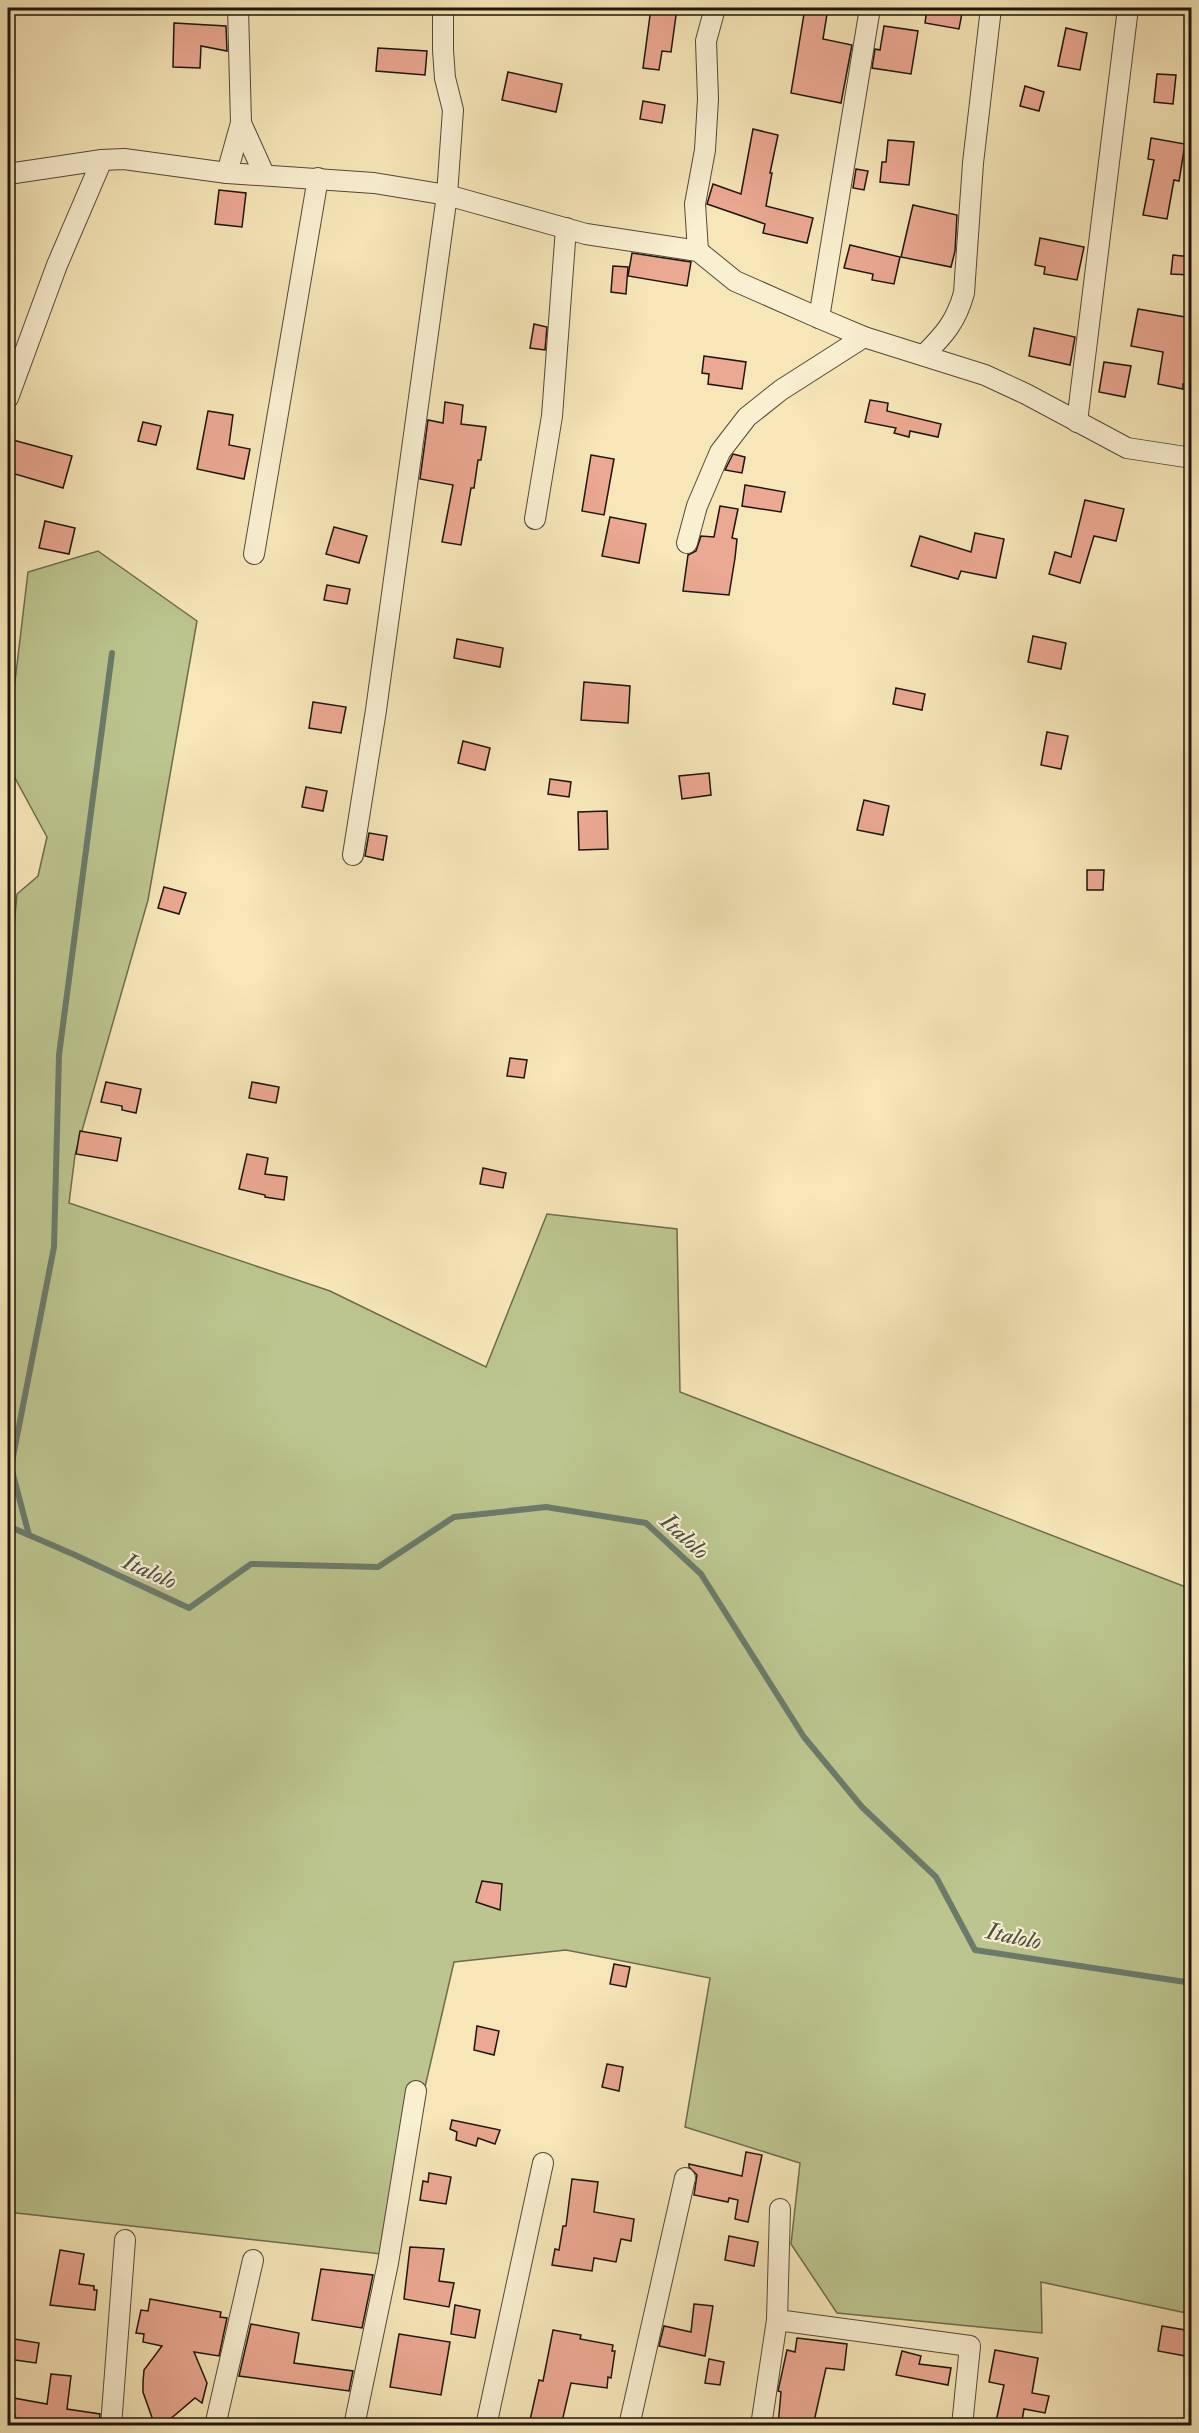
<svg xmlns="http://www.w3.org/2000/svg" width="1199" height="2433" font-family="'IM FELL Double Pica',serif">
<style>
.green{fill:#bcc58f;stroke:#6d6c4e;stroke-width:1.5}
.lines{fill:none;stroke-linecap:round;stroke-linejoin:round}
.stream{stroke:#6b7b6b;stroke-width:6}
.building{fill:#eba892;stroke:#1e140d;stroke-width:1.5}
.minor-casing{stroke:#544838;stroke-width:22}
.minor{stroke:#f9efd1;stroke-width:20}
.labels{text-anchor:middle;stroke-width:4.5;stroke-linejoin:round;paint-order:stroke}
.water-label{font-size:24px;font-style:italic;fill:#4b5044;stroke:#f9efd1}
</style>
<rect width="100%" height="100%" fill="#f6e6b8"/>
<filter id="stains"><feTurbulence type="fractalNoise" baseFrequency=".00333" numOctaves="4"/><feColorMatrix values="0 0 0 0 .2 0 0 0 0 .09 0 0 0 0 .02 0 0 0 .5 -.17"/></filter>
<radialGradient id="worn" r=".72"><stop offset=".6" stop-color="#630" stop-opacity="0"/><stop offset="1" stop-color="#630" stop-opacity=".3"/></radialGradient>
<polygon class="green" points="98,551 197,621 148,900 75,1155 69,1203 330,1291 486,1367 547,1214 677,1229 680,1392 1191,1589 1191,2314 1041,2282 1042,2333 837,2313 791,2244 800,2163 685,2127 710,1978 566,1950 454,1962 402,2186 381,2254 8,2212 8,993 17,894 38,876 47,837 8,765 8,740 28,572"/>
<g class="lines">
<g class="stream">
<polyline points="8,1526 75,1555 189,1608 251,1564 378,1567 454,1517 546,1507 646,1523 701,1574 804,1737 862,1807 936,1877 975,1950 1192,1983"/>
<polyline points="29,1535 11,1467 54,1247 59,1055 112,653"/>
</g>
</g>
<g class="building">
<polygon points="651,8 677,8 671,52 662,51 659,70 643,68"/>
<polygon points="805,8 828,8 823,39 852,45 841,103 791,93"/>
<polygon points="927,8 963,8 959,29 925,23"/>
<polygon points="174,23 226,26 227,51 201,46 200,68 173,67"/>
<polygon points="884,26 918,31 911,74 872,68 875,49 880,50"/>
<polygon points="1066,28 1087,33 1080,70 1058,66"/>
<polygon points="378,48 427,51 425,75 376,71"/>
<polygon points="508,72 562,84 556,112 502,100"/>
<polygon points="1157,74 1176,75 1173,104 1154,102"/>
<polygon points="1025,86 1044,92 1039,111 1020,106"/>
<polygon points="643,101 665,105 662,123 640,119"/>
<polygon points="753,129 778,135 770,173 772,173 766,206 813,218 807,243 763,233 765,224 707,204 713,184 741,194"/>
<polygon points="1151,138 1185,144 1179,181 1174,180 1167,219 1143,215 1154,160 1148,159"/>
<polygon points="888,140 914,142 909,185 880,182 882,162 886,162"/>
<polygon points="856,169 868,171 864,190 853,188"/>
<polygon points="219,190 246,193 242,227 215,224"/>
<polygon points="913,205 957,215 955,251 951,267 901,257"/>
<polygon points="1040,238 1084,247 1077,280 1044,274 1045,267 1035,265"/>
<polygon points="850,245 900,257 894,284 872,280 873,274 844,268"/>
<polygon points="632,253 691,262 687,286 628,276"/>
<polygon points="1173,255 1191,257 1190,275 1171,274"/>
<polygon points="613,266 628,267 626,294 611,292"/>
<polygon points="1138,309 1191,318 1191,386 1183,384 1183,389 1158,384 1163,352 1131,346"/>
<polygon points="534,324 547,327 545,350 530,348"/>
<polygon points="1034,328 1075,337 1070,365 1029,356"/>
<polygon points="704,356 746,362 742,389 708,384 709,374 702,373"/>
<polygon points="1104,362 1131,366 1125,397 1099,392"/>
<polygon points="870,400 888,403 887,411 941,424 938,437 910,431 909,437 894,433 896,428 865,422"/>
<polygon points="445,402 463,405 461,424 486,427 481,460 478,460 474,488 471,488 461,545 442,542 453,485 420,479 428,420 443,423"/>
<polygon points="208,411 233,415 229,445 250,449 244,479 197,469"/>
<polygon points="143,422 161,426 156,445 138,441"/>
<polygon points="13,440 72,456 63,488 8,472 8,458"/>
<polygon points="733,454 745,457 742,473 725,470"/>
<polygon points="591,455 614,459 604,515 582,511"/>
<polygon points="745,485 785,492 781,512 742,506"/>
<polygon points="1085,500 1124,509 1116,541 1094,536 1080,583 1049,574 1055,552 1071,557"/>
<polygon points="720,506 738,509 732,538 737,539 735,558 729,595 683,591 688,555 696,551 701,536 714,537"/>
<polygon points="610,517 646,524 639,563 602,556"/>
<polygon points="45,521 75,528 69,554 39,548"/>
<polygon points="334,527 367,536 359,563 326,554"/>
<polygon points="975,533 1004,539 996,578 961,571 958,579 911,566 920,536 971,552"/>
<polygon points="327,585 350,589 347,604 324,600"/>
<polygon points="1033,636 1066,643 1061,669 1028,662"/>
<polygon points="457,639 503,648 500,667 454,658"/>
<polygon points="584,682 630,686 628,723 581,720"/>
<polygon points="896,688 925,694 922,710 893,704"/>
<polygon points="313,702 346,707 341,733 309,728"/>
<polygon points="1047,732 1068,736 1061,769 1041,765"/>
<polygon points="463,741 490,748 485,770 458,763"/>
<polygon points="709,773 711,795 682,799 679,776"/>
<polygon points="550,779 571,782 569,797 548,794"/>
<polygon points="306,787 327,791 323,811 302,807"/>
<polygon points="864,800 889,806 883,835 857,830"/>
<polygon points="607,811 608,849 579,850 578,812"/>
<polygon points="369,833 387,836 383,860 365,856"/>
<polygon points="1087,870 1104,870 1103,890 1087,890"/>
<polygon points="164,887 186,893 179,914 158,908"/>
<polygon points="510,1058 527,1060 524,1078 507,1076"/>
<polygon points="106,1082 141,1089 136,1113 122,1110 122,1106 101,1102"/>
<polygon points="252,1082 279,1087 276,1103 249,1098"/>
<polygon points="80,1131 121,1138 117,1161 76,1154"/>
<polygon points="247,1154 268,1158 265,1174 287,1177 284,1200 265,1197 265,1195 239,1189"/>
<polygon points="483,1168 506,1173 503,1188 480,1184"/>
<polygon points="482,1881 502,1884 500,1910 476,1902"/>
<polygon points="614,1964 630,1967 626,1987 610,1984"/>
<polygon points="477,2026 499,2031 494,2055 474,2050"/>
<polygon points="607,2064 623,2067 619,2091 602,2087"/>
<polygon points="452,2120 500,2130 495,2144 478,2138 476,2146 456,2140 457,2132 450,2129"/>
<polygon points="746,2152 762,2155 748,2222 735,2219 738,2200 729,2198 728,2202 694,2195 697,2175 689,2167 689,2164 742,2176"/>
<polygon points="429,2173 451,2177 446,2204 420,2200 423,2181 428,2182"/>
<polygon points="572,2179 598,2182 594,2212 634,2219 631,2241 621,2239 616,2262 594,2258 592,2271 552,2265 555,2249 559,2250 563,2226 566,2226"/>
<polygon points="729,2236 758,2242 754,2266 725,2260"/>
<polygon points="410,2247 444,2249 439,2281 454,2283 449,2307 404,2299"/>
<polygon points="60,2250 84,2254 79,2284 94,2286 94,2290 97,2290 95,2310 50,2305"/>
<polygon points="321,2269 373,2275 362,2328 312,2320"/>
<polygon points="150,2299 221,2312 220,2317 227,2318 219,2356 194,2352 207,2383 202,2403 195,2398 162,2426 155,2426 143,2392 143,2382 144,2370 162,2346 143,2342 144,2334 136,2333 141,2310 148,2311"/>
<polygon points="694,2304 713,2306 705,2356 659,2346 664,2326 691,2332"/>
<polygon points="455,2305 480,2310 475,2338 451,2334"/>
<polygon points="251,2324 299,2333 294,2363 353,2371 349,2391 239,2376"/>
<polygon points="1162,2326 1191,2331 1191,2357 1158,2351"/>
<polygon points="553,2330 581,2335 580,2339 613,2345 612,2351 615,2351 611,2378 608,2377 607,2388 571,2383 561,2426 530,2420 539,2380 543,2381"/>
<polygon points="399,2334 450,2342 441,2395 390,2387"/>
<polygon points="8,2338 39,2343 36,2363 8,2359"/>
<polygon points="797,2338 847,2344 844,2370 826,2368 813,2426 778,2426 781,2392 778,2391 787,2350 795,2352"/>
<polygon points="995,2350 1038,2358 1032,2393 1049,2396 1045,2413 1024,2409 1021,2426 995,2426 1004,2385 989,2382"/>
<polygon points="902,2351 921,2356 919,2364 951,2368 948,2385 896,2375"/>
<polygon points="709,2359 724,2362 720,2385 705,2383"/>
<polygon points="51,2374 71,2376 67,2409 100,2414 99,2426 56,2426 15,2418 15,2415 8,2413 8,2397 47,2404"/>
</g>
<g class="lines">
<defs>
<g id="minor">
<polyline points="241,123 264,174"/>
<polyline points="227,173 241,123 238,8"/>
<polyline points="8,174 102,160 124,159 227,173 374,183 447,195 586,234 698,251 735,281 819,318 864,337 985,375 1026,394 1127,448 1192,458"/>
<polyline points="698,251 695,204 705,150 708,99 706,41 715,8"/>
<polyline points="819,318 870,8"/>
<path d="M 924,355 C 944,335 956,322 964,293 L 973,163 L 991,8"/>
<polyline points="8,398 57,265 102,160"/>
<polyline points="1077,422 1128,8"/>
<polyline points="535,519 552,416 566,228"/>
<polyline points="687,543 697,506 720,452 747,417 781,390 864,337"/>
<polyline points="254,554 318,178"/>
<polyline points="353,855 376,710 447,195 453,110 445,78 443,50 443,8"/>
<polyline points="777,2320 970,2346 962,2426"/>
<polyline points="111,2426 125,2240"/>
<polyline points="215,2426 253,2260"/>
<polyline points="354,2426 388,2263 416,2091"/>
<polyline points="486,2426 543,2163"/>
<polyline points="629,2426 685,2178"/>
<polyline points="761,2426 777,2320 780,2209"/>
</g>
</defs>
<use href="#minor" class="minor-casing"/>
<use href="#minor" class="minor"/>
</g>
<g class="labels">
<g class="water-label">
<text transform="translate(685 1536) rotate(42)" y="8">Italolo</text>
<text transform="translate(150 1571) rotate(24)" y="8">Italolo</text>
<text transform="translate(1014 1936) rotate(12)" y="8">Italolo</text>
</g>
</g>
<rect width="1199" height="2433" fill="none" stroke="#f6e6b8" stroke-width="30"/>
<rect x="9" y="9" width="1181" height="2415" fill="none" stroke="#1e140d" stroke-width="3"/>
<rect x="15" y="15" width="1169" height="2403" fill="none" stroke="#1e140d" stroke-width="1.5"/>
<rect width="100%" height="100%" filter="url(#stains)"/>
<rect width="100%" height="100%" fill="url(#worn)"/>
</svg>
